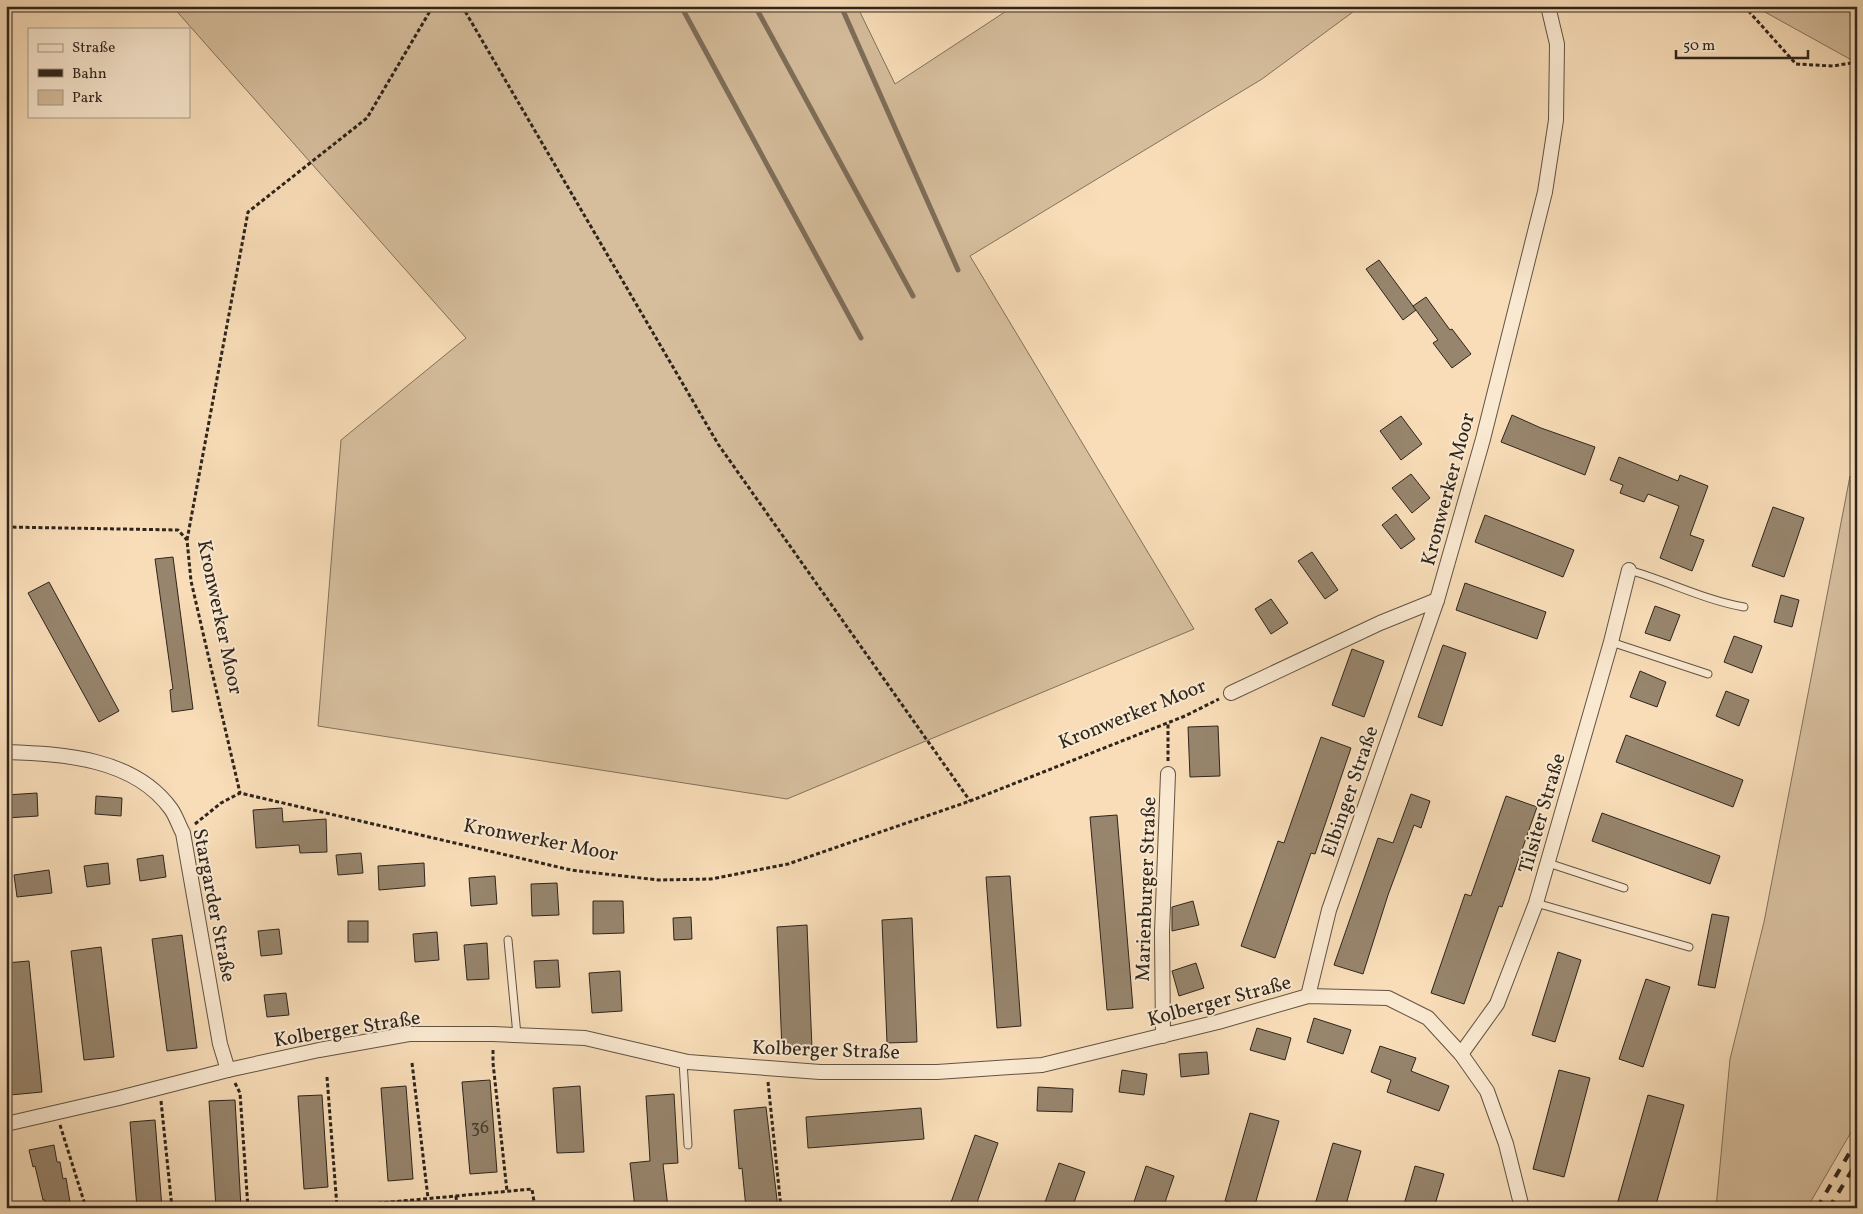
<svg xmlns="http://www.w3.org/2000/svg" width="1863" height="1214" font-family="Vollkorn,serif">
<style>
.green{fill:#d6be9d;stroke:#82725c}
.lines{fill:none;stroke-linecap:round;stroke-linejoin:round}
.stream{stroke:#7e6e5a;stroke-width:5}
.building{fill:#97856d;stroke:#2e251c}
.lane-casing{stroke:#605343;stroke-width:9}
.street-casing{stroke:#605343;stroke-width:16}
.path{stroke:#2e251c;stroke-width:3;stroke-dasharray:4 2.5;stroke-linecap:butt}
.lane{stroke:#fae9d1;stroke-width:7}
.street{stroke:#fae9d1;stroke-width:14}
.rail{stroke:#2e251c;stroke-width:4;stroke-dasharray:9 9;stroke-linecap:butt}
.labels{text-anchor:middle;stroke-width:4;stroke-linejoin:round;paint-order:stroke}
.number-label{font-size:18px;fill:#483d30}
.street-label{font-size:20px;fill:#2e251c;stroke:#fae9d1}
</style>
<rect width="100%" height="100%" fill="#f8ddb8"/>
<filter id="stains"><feTurbulence type="fractalNoise" baseFrequency=".004" numOctaves="4"/><feColorMatrix values="0 0 0 0 .2 0 0 0 0 .09 0 0 0 0 .02 0 0 0 .5 -.17"/></filter>
<radialGradient id="worn" r=".72"><stop offset=".6" stop-color="#630" stop-opacity="0"/><stop offset="1" stop-color="#630" stop-opacity=".3"/></radialGradient>
<g class="green">
<polygon points="172,6 857,6 895,84 1014,6 1361,6 1262,79 970,256 1194,629 787,799 318,726 341,440 466,338"/>
<polygon points="1754,6 1857,6 1857,63"/>
<polygon points="1850,476 1857,481 1857,1122 1807,1208 1716,1208 1730,1059 1764,922"/>
<polygon points="1857,1189 1857,1208 1846,1208"/>
</g>
<g class="lines">
<g class="stream">
<polyline points="681,6 861,338"/>
<polyline points="755,6 913,296"/>
<polyline points="841,6 958,270"/>
</g>
</g>
<g class="building">
<polygon points="1379,260 1416,310 1403,320 1366,269"/>
<polygon points="1426,297 1450,330 1452,329 1471,354 1452,368 1433,343 1438,340 1413,306"/>
<polygon points="1512,415 1541,428 1595,447 1585,475 1501,442"/>
<polygon points="1401,416 1422,444 1401,460 1380,431"/>
<polygon points="1619,457 1678,481 1680,475 1708,486 1690,535 1704,540 1692,571 1660,558 1679,506 1648,494 1644,502 1620,493 1623,485 1610,480"/>
<polygon points="1411,474 1430,498 1412,513 1392,488"/>
<polygon points="1773,507 1804,518 1784,577 1752,566"/>
<polygon points="1396,514 1415,539 1401,549 1382,525"/>
<polygon points="1485,515 1574,550 1563,577 1475,542"/>
<polygon points="1312,552 1338,590 1325,599 1298,561"/>
<polygon points="173,557 193,709 172,712 170,690 173,689 155,559"/>
<polygon points="49,582 119,711 99,722 28,593"/>
<polygon points="1465,583 1546,612 1537,639 1456,610"/>
<polygon points="1781,595 1799,600 1792,627 1774,622"/>
<polygon points="1271,599 1288,623 1271,634 1255,609"/>
<polygon points="1655,606 1680,615 1670,641 1645,633"/>
<polygon points="1734,636 1762,646 1752,673 1724,662"/>
<polygon points="1443,645 1466,653 1442,726 1418,717"/>
<polygon points="1352,649 1384,661 1364,717 1332,705"/>
<polygon points="1640,671 1666,682 1657,707 1630,697"/>
<polygon points="1726,691 1749,700 1739,726 1716,716"/>
<polygon points="1218,726 1220,776 1190,777 1188,727"/>
<polygon points="1626,735 1743,780 1733,807 1616,762"/>
<polygon points="1321,737 1351,748 1315,854 1311,853 1275,958 1241,946 1278,841 1284,843"/>
<polygon points="37,793 38,816 6,818 6,795"/>
<polygon points="1411,794 1430,801 1421,828 1414,825 1388,895 1363,974 1334,965 1378,838 1393,843"/>
<polygon points="96,796 122,798 121,816 95,814"/>
<polygon points="1506,796 1537,807 1502,907 1499,906 1464,1004 1431,993 1465,894 1471,896"/>
<polygon points="282,808 283,822 326,819 327,852 300,853 299,845 256,848 253,810"/>
<polygon points="1602,813 1720,856 1710,884 1592,841"/>
<polygon points="1117,815 1133,1008 1107,1010 1090,817"/>
<polygon points="361,853 363,873 338,875 336,855"/>
<polygon points="163,855 166,877 140,881 137,859"/>
<polygon points="108,863 110,884 87,887 84,866"/>
<polygon points="424,863 425,886 379,890 378,866"/>
<polygon points="49,870 52,893 17,897 14,875"/>
<polygon points="495,876 497,904 471,906 469,878"/>
<polygon points="1010,876 1021,1026 997,1028 986,877"/>
<polygon points="557,883 559,915 532,916 531,884"/>
<polygon points="593,901 623,901 624,933 593,934"/>
<polygon points="1193,901 1199,925 1172,931 1172,907"/>
<polygon points="1712,914 1729,917 1715,988 1698,985"/>
<polygon points="691,917 692,939 674,940 673,918"/>
<polygon points="912,918 917,1042 887,1043 882,920"/>
<rect x="348" y="921" width="20" height="21"/>
<polygon points="807,925 812,1049 782,1050 777,927"/>
<polygon points="279,929 282,954 261,956 258,931"/>
<polygon points="437,932 439,960 415,962 413,934"/>
<polygon points="182,935 197,1048 167,1051 152,939"/>
<polygon points="487,943 489,979 467,980 464,945"/>
<polygon points="101,947 114,1057 84,1060 71,951"/>
<polygon points="1558,952 1581,960 1555,1042 1532,1035"/>
<polygon points="558,960 560,987 536,988 534,961"/>
<polygon points="29,961 42,1092 10,1095 6,1057 6,963"/>
<polygon points="1196,963 1204,988 1179,996 1172,971"/>
<polygon points="620,971 622,1011 592,1013 589,973"/>
<polygon points="1646,979 1670,987 1643,1067 1619,1059"/>
<polygon points="286,993 289,1015 267,1017 264,995"/>
<polygon points="1314,1018 1351,1030 1343,1054 1307,1042"/>
<polygon points="1257,1028 1291,1038 1285,1060 1250,1050"/>
<polygon points="1380,1046 1416,1058 1411,1071 1449,1086 1439,1111 1387,1092 1391,1080 1371,1072"/>
<polygon points="1207,1052 1209,1074 1181,1077 1179,1054"/>
<polygon points="1122,1070 1147,1074 1144,1095 1119,1092"/>
<polygon points="1559,1070 1590,1078 1564,1177 1533,1169"/>
<polygon points="490,1080 497,1172 470,1174 462,1082"/>
<polygon points="406,1086 413,1179 388,1181 381,1088"/>
<polygon points="580,1086 584,1152 557,1153 553,1088"/>
<polygon points="1038,1087 1073,1089 1072,1112 1037,1111"/>
<polygon points="674,1094 678,1163 663,1164 668,1208 635,1208 630,1163 650,1161 646,1096"/>
<polygon points="322,1095 328,1187 304,1189 298,1096"/>
<polygon points="1648,1095 1684,1105 1655,1208 1616,1208"/>
<polygon points="235,1100 241,1208 216,1208 209,1101"/>
<polygon points="766,1107 778,1208 746,1208 742,1168 739,1169 734,1110"/>
<polygon points="921,1108 924,1139 808,1148 806,1117"/>
<polygon points="1250,1113 1279,1121 1254,1208 1225,1201"/>
<polygon points="155,1120 162,1208 137,1208 130,1122"/>
<polygon points="975,1135 998,1143 975,1208 949,1208"/>
<polygon points="1333,1143 1361,1151 1345,1208 1314,1208"/>
<polygon points="54,1145 57,1162 60,1162 63,1179 66,1178 71,1208 46,1208 45,1200 43,1200 35,1166 33,1167 29,1150"/>
<polygon points="1059,1163 1085,1172 1072,1208 1043,1208"/>
<polygon points="1146,1166 1174,1176 1163,1208 1132,1208"/>
<polygon points="1415,1166 1444,1174 1434,1208 1403,1208"/>
</g>
<g class="lines">
<defs>
<g id="lane">
<path d="M 1629,570 C 1668,581 1704,600 1744,607"/>
<polyline points="1611,642 1708,674"/>
<polyline points="1548,863 1624,888"/>
<polyline points="1536,903 1689,947"/>
<polyline points="508,940 517,1035"/>
<polyline points="683,1061 688,1145"/>
</g>
<g id="street">
<polyline points="1231,693 1380,623 1437,600"/>
<path d="M 6,752 C 64,754 134,758 171,809 C 176,816 179,826 183,833 L 220,1044 L 228,1070"/>
<polyline points="1308,996 1329,910 1437,600 1483,439 1545,192 1556,120 1557,44 1548,6"/>
<polyline points="1163,1036 1162,932 1168,774"/>
<polyline points="1461,1054 1497,1004 1536,903 1611,642 1629,570"/>
<polyline points="6,1124 119,1098 228,1070 319,1050 409,1034 493,1034 585,1038 688,1062 820,1072 937,1072 1042,1065 1218,1022 1308,996 1388,998 1428,1018 1461,1054 1487,1091 1506,1144 1522,1208"/>
</g>
</defs>
<use href="#lane" class="lane-casing"/>
<use href="#street" class="street-casing"/>
<g class="path">
<polyline points="462,6 718,444 970,801"/>
<polyline points="1744,6 1796,64 1833,66 1857,62"/>
<polyline points="6,527 178,530 187,540 191,581 240,793"/>
<polyline points="187,540 248,212 367,118 433,6"/>
<polyline points="1168,761 1168,722"/>
<polyline points="195,824 221,803 240,793 571,870 658,880 711,879 788,864 970,801 1185,716 1219,699"/>
<polyline points="493,1050 493,1063 507,1191"/>
<polyline points="412,1063 428,1198"/>
<polyline points="327,1077 337,1207"/>
<polyline points="768,1082 781,1208"/>
<polyline points="235,1083 240,1093 248,1208"/>
<polyline points="161,1101 172,1208"/>
<polyline points="60,1125 86,1208"/>
<polyline points="456,1196 457,1208"/>
<polyline points="326,1208 532,1189 535,1208"/>
</g>
<use href="#lane" class="lane"/>
<use href="#street" class="street"/>
<g class="rail">
<polyline points="1817,1208 1857,1140"/>
<polyline points="1829,1208 1857,1162"/>
</g>
</g>
<g class="labels">
<g class="number-label">
<text x="480" y="1133">36</text>
</g>
<g class="street-label">
<text transform="translate(1447 489) rotate(-75)" y="7">Kronwerker Moor</text>
<text transform="translate(221 617) rotate(78)" y="7">Kronwerker Moor</text>
<text transform="translate(1132 713) rotate(-22)" y="7">Kronwerker Moor</text>
<text transform="translate(1349 791) rotate(-71)" y="7">Elbinger Straße</text>
<text transform="translate(1541 813) rotate(-74)" y="7">Tilsiter Straße</text>
<text transform="translate(541 839) rotate(11)" y="7">Kronwerker Moor</text>
<text transform="translate(1145 889) rotate(-88)" y="7">Marienburger Straße</text>
<text transform="translate(215 905) rotate(79)" y="7">Stargarder Straße</text>
<text transform="translate(1219 1000) rotate(-15)" y="7">Kolberger Straße</text>
<text transform="translate(347 1028) rotate(-9)" y="7">Kolberger Straße</text>
<text transform="translate(826 1049) rotate(2)" y="7">Kolberger Straße</text>
</g>
</g>
<rect width="1863" height="1214" fill="none" stroke="#f8ddb8" stroke-width="25"/>
<rect x="8" y="8" width="1848" height="1199" fill="none" stroke="#2e251c" stroke-width="2.5"/>
<rect x="12" y="12" width="1838" height="1189" fill="none" stroke="#2e251c"/>
<rect x="28" y="28" width="162" height="90" fill="#fae9d1" stroke="#a89b89"/>
<rect x="38" y="44" width="25" height="8" fill="#fae9d1" stroke="#a89b89"/>
<text x="72" y="52" font-size="15" fill="#2e251c">Straße</text>
<rect x="38" y="69" width="25" height="8" fill="#2e251c" stroke="#a89b89"/>
<text x="72" y="78" font-size="15" fill="#2e251c">Bahn</text>
<rect x="38" y="90" width="25" height="15" fill="#d6be9d" stroke="#a89b89"/>
<text x="72" y="102" font-size="15" fill="#2e251c">Park</text>
<path d="M1676 50v8h132v-8" fill="none" stroke="#2e251c" stroke-width="2.5"/>
<text x="1683" y="50" font-size="15" fill="#2e251c" stroke="#fae9d1" stroke-width="4" paint-order="stroke">50 m</text>
<rect width="100%" height="100%" filter="url(#stains)"/>
<rect width="100%" height="100%" fill="url(#worn)"/>
</svg>
